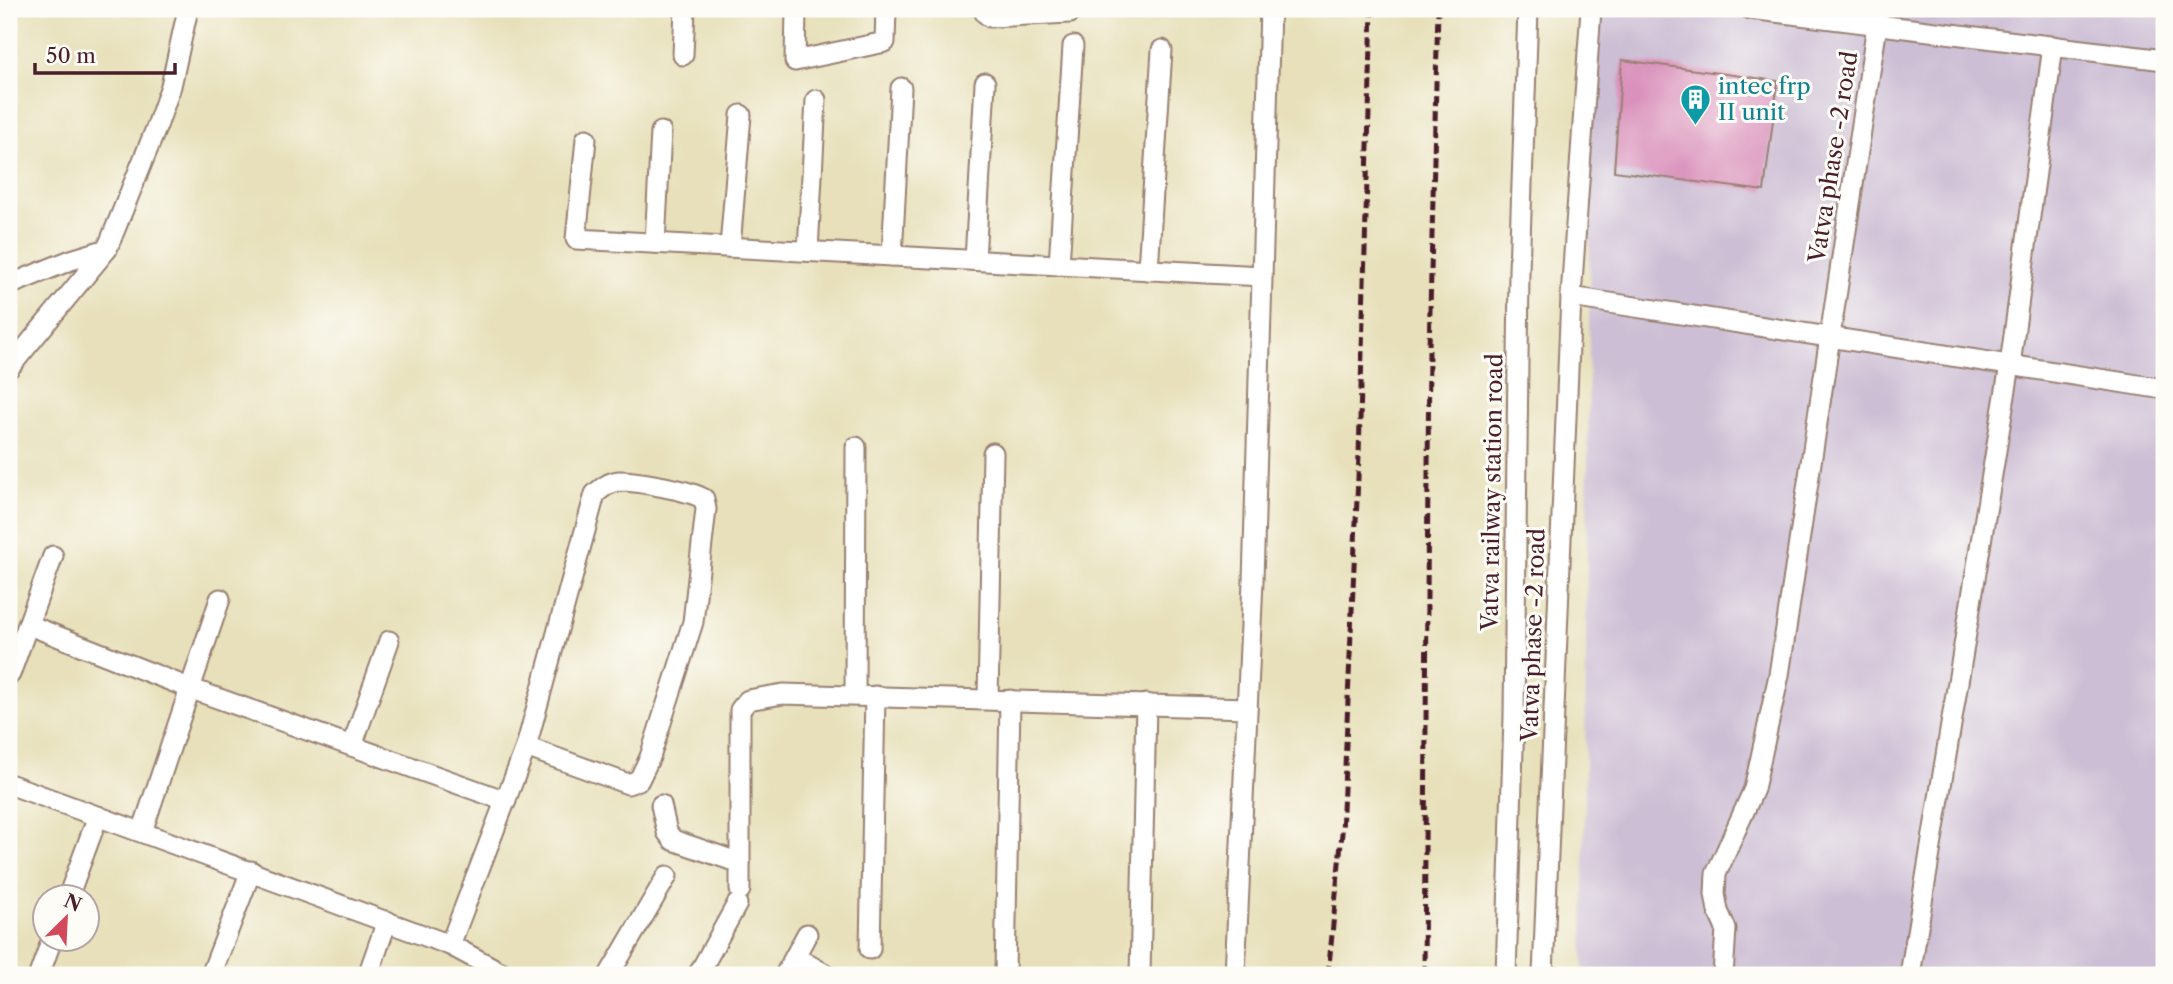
<svg xmlns="http://www.w3.org/2000/svg" width="2173" height="984" font-family="'Libre Caslon Text',serif">
<style>
.industrial{fill:#ccbed4}
.building{fill:#da92bc}
.lines{fill:none;stroke-linecap:round;stroke-linejoin:round}
.minor-casing{stroke:#988072;stroke-width:23}
.minor{stroke:#fff;stroke-width:19}
.rail{stroke:#4a1f2b;stroke-width:5;stroke-dasharray:10 5;stroke-linecap:butt}
.labels{text-anchor:middle;stroke-width:6;stroke-linejoin:round;paint-order:stroke}
.culture-label{font-size:23px;fill:#0d838f;stroke:#fdfcf7;text-anchor:start}
.street-label{font-size:23px;fill:#4a1f2b;stroke:#fdfcf7}
</style>
<rect width="100%" height="100%" fill="#fdfcf7"/>
<filter id="ink" filterUnits="userSpaceOnUse"><feTurbulence type="fractalNoise" baseFrequency=".0143" numOctaves="2"/><feDisplacementMap in="SourceGraphic" scale="14" xChannelSelector="R" yChannelSelector="G"/><feConvolveMatrix kernelMatrix="1 2 1 2 8 2 1 2 1" color-interpolation-filters="sRGB"/></filter>
<filter id="wash" filterUnits="userSpaceOnUse"><feTurbulence type="fractalNoise" baseFrequency=".00686" numOctaves="4" result="noise"/><feDisplacementMap in="SourceGraphic" scale="28" xChannelSelector="R" yChannelSelector="G"/><feGaussianBlur stdDeviation="1.57" result="paint"/><feColorMatrix in="noise" values="0 0 0 0 0 0 0 0 0 0 0 0 0 0 0 0 0 1.4 0 .05"/><feComposite in="paint" operator="in"/></filter>
<g filter="url(#wash)">
<rect width="100%" height="100%" fill="#e7e0ba"/>
<polygon class="industrial" points="1592,9 2164,9 2164,975 1583,975"/>
<g id="blocks">
<polygon class="building" points="1622,60 1778,81 1764,191 1614,171"/>
</g>
</g>
<g filter="url(#ink)">
<use href="#blocks" fill-opacity="0" stroke="#988072" stroke-width="2"/>
<g class="lines">
<defs>
<g id="minor">
<polyline points="796,9 795,61 885,42 886,9"/>
<polyline points="984,9 985,13 990,17 1070,13 1074,9"/>
<polyline points="1750,9 2164,60"/>
<polyline points="683,55 685,9"/>
<polyline points="586,139 576,239 1262,276"/>
<polyline points="655,243 661,132"/>
<polyline points="730,247 741,115"/>
<polyline points="808,251 816,100"/>
<polyline points="892,256 901,88"/>
<polyline points="975,260 985,83"/>
<polyline points="1059,265 1073,46"/>
<polyline points="1148,270 1162,50"/>
<polyline points="9,285 71,260 107,249"/>
<polyline points="1571,297 2164,389"/>
<polyline points="9,368 107,249 157,126 171,86 188,9"/>
<polyline points="29,625 189,688 506,801"/>
<polyline points="10,674 53,556"/>
<polyline points="855,695 856,447"/>
<polyline points="988,699 993,453"/>
<polyline points="352,746 389,641"/>
<polyline points="9,784 450,945 506,975"/>
<polyline points="661,805 667,832 673,840 740,863"/>
<polyline points="142,832 220,599"/>
<polyline points="740,890 740,710 748,700 783,694 1247,708"/>
<polyline points="68,897 98,816"/>
<path d="M 450,945 L 526,747 L 595,494 C 602,488 609,482 619,481 C 636,481 690,490 704,499 L 706,509 L 693,622 L 650,757 L 639,780 L 628,784 L 526,747"/>
<polyline points="870,949 875,696"/>
<polyline points="795,957 827,975"/>
<polyline points="39,975 52,939"/>
<polyline points="211,975 251,871"/>
<polyline points="368,975 387,921"/>
<polyline points="609,975 667,876"/>
<polyline points="698,975 737,904"/>
<polyline points="785,975 807,934"/>
<polyline points="1005,975 1010,700"/>
<polyline points="1140,975 1146,704"/>
<polyline points="1235,975 1253,581 1270,9"/>
<polyline points="1506,975 1514,717 1519,271 1528,9"/>
<polyline points="1543,975 1571,297 1591,9"/>
<polyline points="1723,975 1726,929 1718,911 1715,894 1716,874 1754,789 1779,675 1877,25"/>
<polyline points="1910,975 2010,365 2053,46"/>
</g>
</defs>
<use href="#minor" class="minor-casing"/>
<use href="#minor" class="minor"/>
<g class="rail">
<polyline points="1328,975 1342,833 1359,455 1372,9"/>
<polyline points="1424,975 1429,348 1438,9"/>
</g>
</g>
</g>
<defs>
<symbol id="building-pin" viewBox="-11 -11 22 30"><path d="M0 17L-7.5 6A9.5 9.5 0 1 1 7.5 6Z" fill="#0f9aa8" stroke="#fdfcf7"/><path d="M-4-6H4V6H1V3H-1V6H-4ZM-2.5-4.3h1.7v1.8h-1.7ZM.8-4.3h1.7v1.8H.8ZM-2.5-1h1.7V.8h-1.7ZM.8-1h1.7V.8H.8Z" fill="#fff"/></symbol>
</defs>
<g fill-rule="evenodd">
<use href="#building-pin" x="1678" y="82" width="35" height="47"/>
</g>
<g class="labels">
<g class="culture-label">
<text x="1718" y="94">intec frp<tspan x="1718" dy="26">II unit</tspan></text>
</g>
<g class="street-label">
<text transform="translate(1833 157) rotate(-81)" y="8">Vatva phase -2 road</text>
<text transform="translate(1492 492) rotate(-89)" y="8">Vatva railway station road</text>
<text transform="translate(1533 635) rotate(-88)" y="8">Vatva phase -2 road</text>
</g>
</g>
<rect width="2173" height="984" fill="none" stroke="#fdfcf7" stroke-width="35"/>
<g transform="translate(66 918) rotate(24)"><circle r="33" fill="#fdfcf7" stroke="#b5a4a5" stroke-width="2"/>
<path d="M0-5L12 26L0 18L-12 26Z" fill="#d1495b"/>
<text y="-10" font-size="19" font-weight="bold" text-anchor="middle" fill="#4a1f2b">N</text>
</g>
<path d="M35 63v10h140v-10" fill="none" stroke="#4a1f2b" stroke-width="3.5"/>
<text x="46" y="63" font-size="21" fill="#4a1f2b" stroke="#fdfcf7" stroke-width="5" paint-order="stroke">50 m</text>
</svg>
